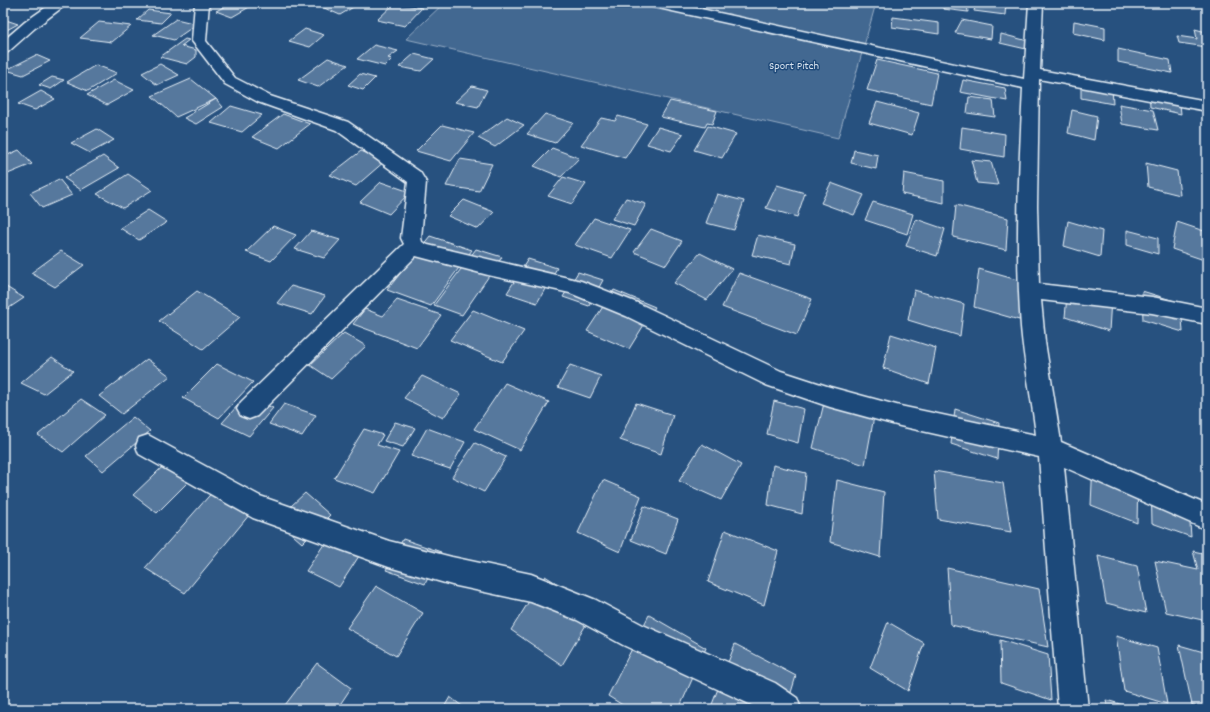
<svg xmlns="http://www.w3.org/2000/svg" width="1210" height="712" font-family="Dekko,sans-serif">
<style>
.green{fill:#436891;stroke:#96acc4}
.building{fill:#57789d;stroke:#e8f1f8}
.lines{fill:none;stroke-linecap:round;stroke-linejoin:round}
.minor-casing{stroke:#e8f1f8;stroke-width:3}
.minor{fill:#1f4a7a;fill-rule:evenodd}
.labels{text-anchor:middle;stroke-width:3;stroke-linejoin:round;paint-order:stroke}
.far-park-label{font-size:12px;fill:#d8e3ee;stroke:#1f4a7a}
</style>
<rect width="100%" height="100%" fill="#27517f"/>
<filter id="ink" filterUnits="userSpaceOnUse"><feTurbulence type="fractalNoise" baseFrequency=".025" numOctaves="2"/><feDisplacementMap in="SourceGraphic" scale="8" xChannelSelector="R" yChannelSelector="G"/><feConvolveMatrix kernelMatrix="1 2 1 2 8 2 1 2 1" color-interpolation-filters="sRGB"/></filter>
<g filter="url(#ink)">
<polygon class="green" points="444,3 876,3 838,138 406,39"/>
<g class="building">
<polygon points="231,3 242,3 251,6 232,17 216,11"/>
<polygon points="329,3 360,3 340,15 322,7"/>
<polygon points="395,3 422,8 405,26 377,20"/>
<polygon points="943,3 967,3 968,12 943,9"/>
<polygon points="976,3 1006,3 1005,15 974,11"/>
<polygon points="148,10 171,13 161,23 137,20"/>
<polygon points="893,17 939,23 939,34 892,27"/>
<polygon points="3,19 18,24 3,32"/>
<polygon points="176,19 197,24 174,40 153,35"/>
<polygon points="962,20 992,26 991,39 955,33"/>
<polygon points="1074,21 1105,27 1105,40 1073,33"/>
<polygon points="99,22 131,26 112,42 80,38"/>
<polygon points="305,29 324,35 310,47 289,41"/>
<polygon points="1195,29 1206,32 1207,47 1179,43 1177,36 1197,39"/>
<polygon points="1001,34 1028,41 1026,49 1000,43"/>
<polygon points="185,39 189,40 181,46 196,50 196,57 187,64 160,57"/>
<polygon points="374,45 398,51 388,58 392,59 385,66 357,59"/>
<polygon points="1118,49 1170,60 1172,73 1118,62"/>
<polygon points="414,54 434,59 421,71 399,67"/>
<polygon points="36,55 50,61 23,75 6,70"/>
<polygon points="328,58 348,65 318,87 298,80"/>
<polygon points="877,60 937,73 931,104 867,90"/>
<polygon points="160,64 179,75 157,85 142,73"/>
<polygon points="96,65 117,73 88,91 67,82"/>
<polygon points="360,74 375,78 363,90 348,85"/>
<polygon points="52,77 64,80 51,89 39,85"/>
<polygon points="191,79 216,99 176,117 152,96"/>
<polygon points="114,80 134,90 107,105 87,95"/>
<polygon points="963,80 1005,88 1007,101 960,92"/>
<polygon points="1081,80 1112,86 1113,104 1081,98"/>
<polygon points="472,86 487,90 478,107 455,102"/>
<polygon points="1149,88 1179,95 1181,114 1150,107"/>
<polygon points="41,91 55,99 35,110 18,104"/>
<polygon points="969,97 993,100 995,117 967,113"/>
<polygon points="216,99 223,107 196,124 184,118"/>
<polygon points="670,101 717,111 712,124 707,123 705,127 661,117"/>
<polygon points="877,102 919,113 912,135 869,123"/>
<polygon points="1119,104 1153,110 1158,130 1122,124"/>
<polygon points="231,106 262,115 242,132 211,123"/>
<polygon points="1072,110 1097,116 1094,140 1068,133"/>
<polygon points="283,114 310,124 279,148 252,137"/>
<polygon points="545,114 573,123 555,143 527,134"/>
<polygon points="618,116 647,124 625,158 581,145 601,118 615,121"/>
<polygon points="507,117 524,125 495,147 478,138"/>
<polygon points="442,125 474,133 451,161 416,151"/>
<polygon points="708,126 736,134 722,158 694,150"/>
<polygon points="658,127 683,134 671,151 647,144"/>
<polygon points="962,127 1005,134 1004,157 960,149"/>
<polygon points="97,129 114,140 90,153 71,143"/>
<polygon points="552,148 579,158 561,177 534,166"/>
<polygon points="19,150 32,164 3,176 3,157"/>
<polygon points="854,150 878,155 876,169 851,163"/>
<polygon points="361,151 385,161 356,186 330,175"/>
<polygon points="103,156 119,168 81,190 64,178"/>
<polygon points="460,159 492,164 479,191 446,186"/>
<polygon points="971,160 991,162 998,185 977,183"/>
<polygon points="1146,163 1177,171 1180,195 1148,187"/>
<polygon points="904,173 944,181 944,203 902,194"/>
<polygon points="128,174 152,190 123,208 97,194"/>
<polygon points="563,177 586,184 572,204 548,196"/>
<polygon points="59,179 72,195 42,208 30,193"/>
<polygon points="381,182 410,192 389,214 360,202"/>
<polygon points="831,183 864,195 854,215 821,203"/>
<polygon points="777,185 805,193 797,217 766,208"/>
<polygon points="717,194 744,201 734,230 706,223"/>
<polygon points="1207,194 1207,210 1203,209"/>
<polygon points="626,198 646,204 634,226 612,219"/>
<polygon points="464,200 494,212 478,229 448,216"/>
<polygon points="873,202 913,214 907,234 865,220"/>
<polygon points="956,205 1008,218 1006,250 953,237"/>
<polygon points="148,210 167,222 139,240 120,228"/>
<polygon points="594,218 630,230 612,258 575,245"/>
<polygon points="916,219 945,229 937,256 906,246"/>
<polygon points="1068,221 1102,231 1100,257 1064,246"/>
<polygon points="1177,222 1207,232 1207,261 1172,249"/>
<polygon points="273,226 296,235 271,261 246,252"/>
<polygon points="651,229 682,241 666,265 634,252"/>
<polygon points="1127,230 1158,238 1158,254 1127,245"/>
<polygon points="311,231 340,240 324,258 295,249"/>
<polygon points="758,235 795,244 791,264 752,255"/>
<polygon points="430,236 472,250 431,306 387,290"/>
<polygon points="476,249 502,257 462,315 434,305"/>
<polygon points="61,251 84,265 55,287 31,273"/>
<polygon points="700,253 732,269 707,300 674,283"/>
<polygon points="528,259 557,268 537,303 507,293"/>
<polygon points="979,269 1028,283 1026,322 974,307"/>
<polygon points="578,272 603,280 589,306 563,297"/>
<polygon points="739,273 812,299 797,335 722,307"/>
<polygon points="3,285 24,298 3,312"/>
<polygon points="291,286 325,296 312,314 277,303"/>
<polygon points="1068,286 1111,299 1109,331 1065,317"/>
<polygon points="614,290 655,307 629,349 587,331"/>
<polygon points="914,290 964,304 960,336 908,320"/>
<polygon points="197,291 240,317 203,349 159,321"/>
<polygon points="1142,291 1181,303 1183,332 1143,320"/>
<polygon points="397,300 441,315 417,348 353,324 365,309 383,316"/>
<polygon points="473,310 524,331 502,362 450,340"/>
<polygon points="344,333 366,346 331,379 310,365"/>
<polygon points="891,334 936,348 929,384 883,368"/>
<polygon points="52,357 73,371 44,394 21,383"/>
<polygon points="147,359 170,376 122,414 99,396"/>
<polygon points="217,364 253,382 219,418 183,398"/>
<polygon points="570,365 601,376 590,398 558,387"/>
<polygon points="422,376 461,394 443,418 404,398"/>
<polygon points="505,383 549,402 520,450 474,429"/>
<polygon points="826,395 875,411 865,465 813,448"/>
<polygon points="246,396 273,408 249,436 222,423"/>
<polygon points="81,399 105,415 63,452 38,435"/>
<polygon points="774,401 804,409 798,443 767,434"/>
<polygon points="636,403 673,415 661,454 620,440"/>
<polygon points="284,404 316,415 302,436 269,424"/>
<polygon points="955,409 999,423 997,459 951,444"/>
<polygon points="133,417 150,431 103,471 86,456"/>
<polygon points="395,422 415,428 403,447 384,441"/>
<polygon points="427,428 465,442 450,469 411,456"/>
<polygon points="364,429 383,435 377,445 399,452 375,493 334,478"/>
<polygon points="475,443 506,457 484,492 452,477"/>
<polygon points="702,444 741,465 721,500 679,481"/>
<polygon points="176,454 200,470 157,513 133,495"/>
<polygon points="1093,461 1138,477 1137,523 1091,505"/>
<polygon points="773,465 806,473 802,514 768,505"/>
<polygon points="934,471 1003,483 1011,532 938,519"/>
<polygon points="603,480 641,496 620,552 578,533"/>
<polygon points="837,480 884,492 880,557 830,542"/>
<polygon points="1151,482 1188,495 1191,537 1152,523"/>
<polygon points="216,488 254,509 185,593 145,568"/>
<polygon points="305,493 330,515 302,543 276,520"/>
<polygon points="644,506 678,519 666,554 631,540"/>
<polygon points="337,525 370,539 339,587 306,571"/>
<polygon points="725,530 778,551 764,605 708,582"/>
<polygon points="403,539 441,552 425,584 386,570"/>
<polygon points="1193,551 1207,554 1207,621 1166,612 1155,561 1198,570"/>
<polygon points="1098,556 1137,566 1146,613 1106,603"/>
<polygon points="947,568 1039,589 1048,647 951,625"/>
<polygon points="545,576 596,608 562,665 511,630"/>
<polygon points="376,586 423,613 396,656 347,628"/>
<polygon points="649,615 706,648 679,709 629,709 608,696"/>
<polygon points="888,622 924,643 908,691 870,668"/>
<polygon points="1116,636 1157,648 1167,704 1124,691"/>
<polygon points="1000,640 1048,655 1051,700 1001,683"/>
<polygon points="735,644 796,676 786,709 714,709 711,707"/>
<polygon points="1179,645 1207,653 1207,709 1192,705"/>
<polygon points="317,663 351,688 337,709 282,709"/>
<polygon points="450,697 466,709 443,709"/>
<polygon points="1106,700 1138,709 1108,709"/>
</g>
<g class="lines">
<defs>
<g id="minor">
<polygon points="52,3 68,3 35,28 8,52 3,53 3,41 25,22"/>
<path d="M 195,3 L 209,3 L 206,41 L 235,78 L 270,96 L 348,122 L 420,172 L 426,182 L 421,238 L 422,242 L 428,245 L 581,281 L 640,304 L 781,371 L 830,387 L 900,406 L 1036,435 C 1032,399 1024,363 1021,327 C 1015,248 1019,167 1023,88 L 654,7 L 649,6 L 647,3 L 673,3 L 1024,79 L 1029,3 L 1043,3 L 1040,70 L 1207,101 L 1207,111 L 1039,79 L 1037,206 L 1039,284 L 1152,297 L 1207,308 L 1207,324 L 1152,313 L 1041,300 L 1045,342 L 1061,442 L 1207,505 L 1207,530 L 1064,467 L 1088,709 L 1058,709 L 1039,457 L 900,426 L 830,407 L 766,385 L 626,316 L 570,293 L 488,275 L 416,256 L 257,416 L 249,419 L 241,416 L 237,409 L 241,402 L 404,244 L 401,238 L 408,182 L 336,130 L 258,102 L 225,84 L 192,41 Z"/>
<polygon points="148,435 260,496 389,541 452,557 531,574 596,600 643,625 775,683 797,698 801,709 760,709 623,645 577,620 531,602 452,585 389,567 253,518 139,454 136,446 139,438"/>
</g>
</defs>
<use href="#minor" class="minor-casing"/>
<use href="#minor" class="minor"/>
</g>
</g>
<g class="labels">
<g class="far-park-label">
<text x="794" y="69">Sport Pitch</text>
</g>
</g>
<rect width="1210" height="712" fill="none" stroke="#1f4a7a" stroke-width="16"/>
<rect x="8" y="8" width="1194" height="696" fill="none" stroke="#e8f1f8" stroke-width="1.5" filter="url(#ink)"/>
</svg>
